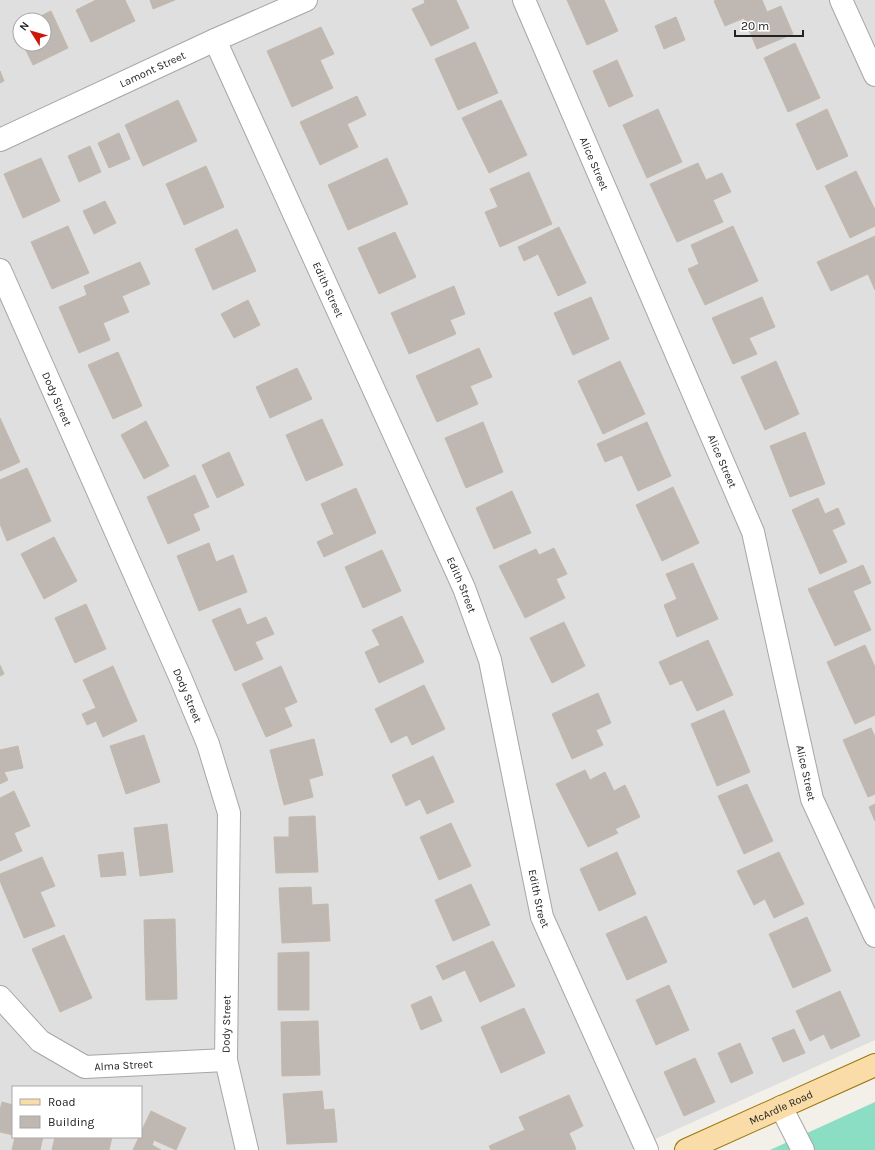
<svg xmlns="http://www.w3.org/2000/svg" width="875" height="1150" font-family="Karla,sans-serif">
<style>
.residential{fill:#e0dfdf;fill-rule:evenodd}
.pitch{fill:#8bddc4}
.building{fill:#bfb8b2;stroke:#c3b8ac}
.lines{fill:none;stroke-linecap:round;stroke-linejoin:round}
.minor-casing{stroke:#a6a6a6;stroke-width:24}
.major-casing{stroke:#9a7506;stroke-width:24}
.minor{stroke:#fff;stroke-width:22}
.major{stroke:#f9dca7;stroke-width:22}
.labels{text-anchor:middle;stroke-width:3;stroke-linejoin:round;paint-order:stroke}
.street-label{font-size:11px;fill:#222;stroke:#fff}
</style>
<rect width="100%" height="100%" fill="#f2f0e9"/>
<path class="residential" d="M 0,0 L 875,0 L 875,1040 L 631,1150 L 0,1150 ZM 20,20 L 44,20 L 44,44 L 20,44 ZM 13,1087 L 141,1087 L 141,1137 L 13,1137 Z"/>
<polygon class="pitch" points="875,1102 875,1150 770,1150"/>
<g class="building">
<polygon points="96,0 125,0 135,21 91,42 76,10"/>
<polygon points="150,0 175,0 153,9"/>
<polygon points="424,0 456,0 469,28 431,46 412,9 425,3"/>
<polygon points="567,0 604,0 618,31 587,45"/>
<polygon points="717,0 762,0 767,12 781,6 793,34 757,49 744,18 725,26 714,1"/>
<polygon points="51,11 68,48 33,65 23,44 44,44 44,20 32,20"/>
<polygon points="676,17 685,40 664,49 655,26"/>
<polygon points="20,25 20,37 15,27"/>
<polygon points="321,27 334,54 320,60 333,88 292,107 267,51"/>
<polygon points="475,42 498,93 458,110 435,59"/>
<polygon points="795,43 820,98 788,112 764,58"/>
<polygon points="617,60 633,96 609,107 593,71"/>
<polygon points="0,71 4,81 0,83"/>
<polygon points="357,96 366,115 347,124 358,147 320,165 300,122"/>
<polygon points="178,100 197,141 143,166 125,125"/>
<polygon points="501,100 527,155 489,173 462,118"/>
<polygon points="658,109 682,162 647,178 623,125"/>
<polygon points="827,109 848,156 817,170 796,124"/>
<polygon points="119,133 130,159 109,168 98,143"/>
<polygon points="90,146 101,172 79,182 68,156"/>
<polygon points="41,158 60,201 23,218 4,174"/>
<polygon points="387,158 408,204 348,230 328,185"/>
<polygon points="698,163 706,180 722,173 731,192 713,200 723,222 677,242 650,184"/>
<polygon points="206,166 224,207 184,225 166,184"/>
<polygon points="856,171 875,210 875,226 850,238 825,186"/>
<polygon points="529,172 552,224 500,247 485,212 498,207 490,189"/>
<polygon points="105,201 116,223 94,234 83,211"/>
<polygon points="68,226 89,273 52,289 31,242"/>
<polygon points="733,226 758,281 705,305 688,269 699,264 691,245"/>
<polygon points="559,227 586,283 558,296 538,254 524,261 518,247"/>
<polygon points="237,229 256,271 213,290 195,249"/>
<polygon points="395,232 416,277 379,294 358,248"/>
<polygon points="875,236 875,290 868,274 831,291 817,262"/>
<polygon points="140,262 150,284 122,296 129,312 103,323 110,340 79,353 59,307 87,295 84,286"/>
<polygon points="454,286 465,314 450,320 456,334 409,354 391,313"/>
<polygon points="591,297 609,339 573,355 554,313"/>
<polygon points="762,297 775,327 749,338 757,354 733,364 712,318"/>
<polygon points="248,300 260,325 234,338 221,314"/>
<polygon points="479,348 492,377 470,386 478,404 437,422 416,376"/>
<polygon points="118,352 142,406 113,419 88,365"/>
<polygon points="620,361 645,414 603,434 578,381"/>
<polygon points="776,361 799,414 765,430 741,377"/>
<polygon points="297,368 312,399 270,418 256,387"/>
<polygon points="0,418 20,462 0,471"/>
<polygon points="322,419 343,465 306,481 286,435"/>
<polygon points="146,421 169,466 144,479 121,435"/>
<polygon points="483,422 503,472 466,488 445,438"/>
<polygon points="647,422 671,476 638,491 622,455 605,462 597,444"/>
<polygon points="805,432 825,484 790,497 770,446"/>
<polygon points="229,452 244,485 217,498 202,465"/>
<polygon points="27,468 51,521 7,541 0,524 0,480"/>
<polygon points="195,475 209,507 193,514 200,530 168,544 147,497"/>
<polygon points="673,487 699,543 662,561 636,505"/>
<polygon points="356,488 376,533 324,557 317,542 334,534 321,504"/>
<polygon points="512,491 531,533 494,549 476,508"/>
<polygon points="818,498 825,514 838,508 845,524 832,530 847,562 820,574 792,510"/>
<polygon points="54,537 77,581 44,599 21,554"/>
<polygon points="209,543 216,562 233,555 247,592 199,611 177,556"/>
<polygon points="554,548 567,574 556,579 565,598 525,618 499,566 536,549 539,555"/>
<polygon points="382,550 401,591 363,608 345,567"/>
<polygon points="693,563 718,619 677,637 664,605 677,599 666,574"/>
<polygon points="863,565 871,583 853,591 871,630 835,646 808,589"/>
<polygon points="86,604 106,649 75,663 55,618"/>
<polygon points="240,608 247,625 266,617 274,634 255,642 263,659 235,671 212,620"/>
<polygon points="402,616 424,662 379,683 365,652 380,645 372,630"/>
<polygon points="564,622 585,666 552,683 530,638"/>
<polygon points="708,640 733,695 697,711 682,680 670,685 659,662"/>
<polygon points="865,645 875,667 875,715 855,724 827,662"/>
<polygon points="0,665 4,674 0,676"/>
<polygon points="113,666 137,721 103,737 96,721 87,725 82,714 96,708 83,680"/>
<polygon points="281,666 297,702 284,708 292,726 266,737 242,684"/>
<polygon points="424,685 445,729 412,745 407,735 391,743 375,709"/>
<polygon points="598,693 611,723 596,730 603,745 572,759 552,714"/>
<polygon points="724,710 750,772 717,786 691,724"/>
<polygon points="871,728 875,737 875,794 868,797 843,740"/>
<polygon points="144,735 160,782 126,794 110,746"/>
<polygon points="314,739 323,775 309,779 313,797 284,805 270,750"/>
<polygon points="18,746 23,768 4,772 8,780 0,784 0,750"/>
<polygon points="433,756 454,802 427,814 420,799 406,806 392,775"/>
<polygon points="585,770 590,780 605,772 614,791 625,785 640,817 615,829 618,833 588,847 556,784"/>
<polygon points="747,784 773,841 744,854 718,796"/>
<polygon points="14,791 30,826 14,833 22,851 0,861 0,798"/>
<polygon points="875,804 875,821 869,807"/>
<polygon points="315,816 318,872 276,873 274,837 289,837 289,817"/>
<polygon points="451,823 471,866 439,880 420,837"/>
<polygon points="167,824 173,872 140,876 134,828"/>
<polygon points="123,852 126,875 101,877 98,855"/>
<polygon points="617,852 636,894 599,911 580,869"/>
<polygon points="779,852 804,904 774,918 765,899 754,905 737,871"/>
<polygon points="42,857 55,886 40,892 55,926 24,938 0,881 0,874"/>
<polygon points="471,884 490,925 453,941 435,900"/>
<polygon points="311,887 312,905 328,904 330,941 282,943 279,888"/>
<polygon points="646,916 667,962 627,980 606,934"/>
<polygon points="807,917 831,971 793,988 769,934"/>
<polygon points="175,919 177,999 146,1000 144,920"/>
<polygon points="64,935 92,998 60,1012 32,949"/>
<polygon points="493,941 515,986 480,1002 465,970 443,980 436,966"/>
<polygon points="309,952 309,1010 278,1010 278,953"/>
<polygon points="669,985 689,1030 656,1045 636,1000"/>
<polygon points="840,991 860,1036 831,1049 824,1034 810,1041 796,1011"/>
<polygon points="431,996 442,1021 421,1030 411,1005"/>
<polygon points="524,1008 545,1053 501,1073 481,1027"/>
<polygon points="318,1021 320,1075 282,1076 281,1022"/>
<polygon points="794,1029 805,1053 783,1062 772,1038"/>
<polygon points="740,1043 753,1073 731,1083 718,1053"/>
<polygon points="695,1058 715,1102 684,1116 664,1072"/>
<polygon points="322,1091 324,1110 334,1109 337,1142 287,1144 283,1094"/>
<polygon points="569,1095 583,1126 569,1133 576,1149 573,1150 491,1150 489,1146 525,1130 519,1117"/>
<polygon points="2,1102 13,1105 13,1135 0,1132 0,1110"/>
<polygon points="151,1111 186,1128 176,1150 154,1140 152,1145 161,1150 133,1150 139,1137 141,1137 141,1132"/>
<polygon points="15,1137 43,1137 40,1150 12,1150"/>
<polygon points="55,1137 112,1137 109,1150 52,1150"/>
</g>
<g class="lines">
<defs>
<g id="minor">
<path id="s1" d="M 524,0 L 753,532 L 812,799 L 875,936"/>
<polyline points="841,0 875,75"/>
<path id="s2" d="M 215,40 L 464,588 L 490,660 L 542,917 L 647,1150"/>
<path id="s3" d="M 0,140 L 215,40 L 306,0"/>
<path id="s4" d="M 0,270 L 181,679 L 208,744 L 229,813 L 226,1060 L 247,1150"/>
<path id="s5" d="M 0,997 L 40,1041 L 85,1067 L 226,1060"/>
<polyline points="781,1107 803,1150"/>
</g>
<g id="major">
<path id="s6" d="M 686,1150 L 875,1065"/>
</g>
</defs>
<use href="#minor" class="minor-casing"/>
<use href="#major" class="major-casing"/>
<use href="#minor" class="minor"/>
<use href="#major" class="major"/>
</g>
<g class="labels">
<g class="street-label">
<text dy="4" stroke="none"><textPath href="#s3" startOffset="168">Lamont Street</textPath></text>
<text dy="4" stroke="none"><textPath href="#s1" startOffset="178">Alice Street</textPath></text>
<text dy="4" stroke="none"><textPath href="#s2" startOffset="274">Edith Street</textPath></text>
<text dy="4" stroke="none"><textPath href="#s4" startOffset="141">Dody Street</textPath></text>
<text dy="4" stroke="none"><textPath href="#s1" startOffset="502">Alice Street</textPath></text>
<text dy="4" stroke="none"><textPath href="#s2" startOffset="598">Edith Street</textPath></text>
<text dy="4" stroke="none"><textPath href="#s4" startOffset="465">Dody Street</textPath></text>
<text dy="4" stroke="none"><textPath href="#s1" startOffset="826">Alice Street</textPath></text>
<text dy="4" stroke="none"><textPath href="#s2" startOffset="922">Edith Street</textPath></text>
<text transform="translate(226 1024) rotate(-89)" y="4">Dody Street</text>
<text dy="4" stroke="none"><textPath href="#s5" startOffset="150">Alma Street</textPath></text>
<text dy="4" stroke="none"><textPath href="#s6" startOffset="104">McArdle Road</textPath></text>
</g>
</g>
<rect x="12" y="1086" width="130" height="52" fill="#ffffff" stroke="#a7a7a7"/>
<rect x="20" y="1099" width="20" height="6" fill="#f9dca7" stroke="#a7a7a7"/>
<text x="48" y="1106" font-size="12" fill="#222222">Road</text>
<rect x="20" y="1116" width="20" height="12" fill="#bfb8b2" stroke="#a7a7a7"/>
<text x="48" y="1126" font-size="12" fill="#222222">Building</text>
<g transform="translate(32 32) rotate(307)"><circle r="19" fill="#ffffff" stroke="#a7a7a7"/>
<path d="M0-3L7 15L0 10L-7 15Z" fill="#cc1708"/>
<text y="-6" font-size="11" font-weight="bold" text-anchor="middle" fill="#222222">N</text>
</g>
<path d="M735 30v6h68v-6" fill="none" stroke="#222222" stroke-width="2"/>
<text x="741" y="30" font-size="12" fill="#222222" stroke="#ffffff" stroke-width="3" paint-order="stroke">20 m</text>
</svg>
